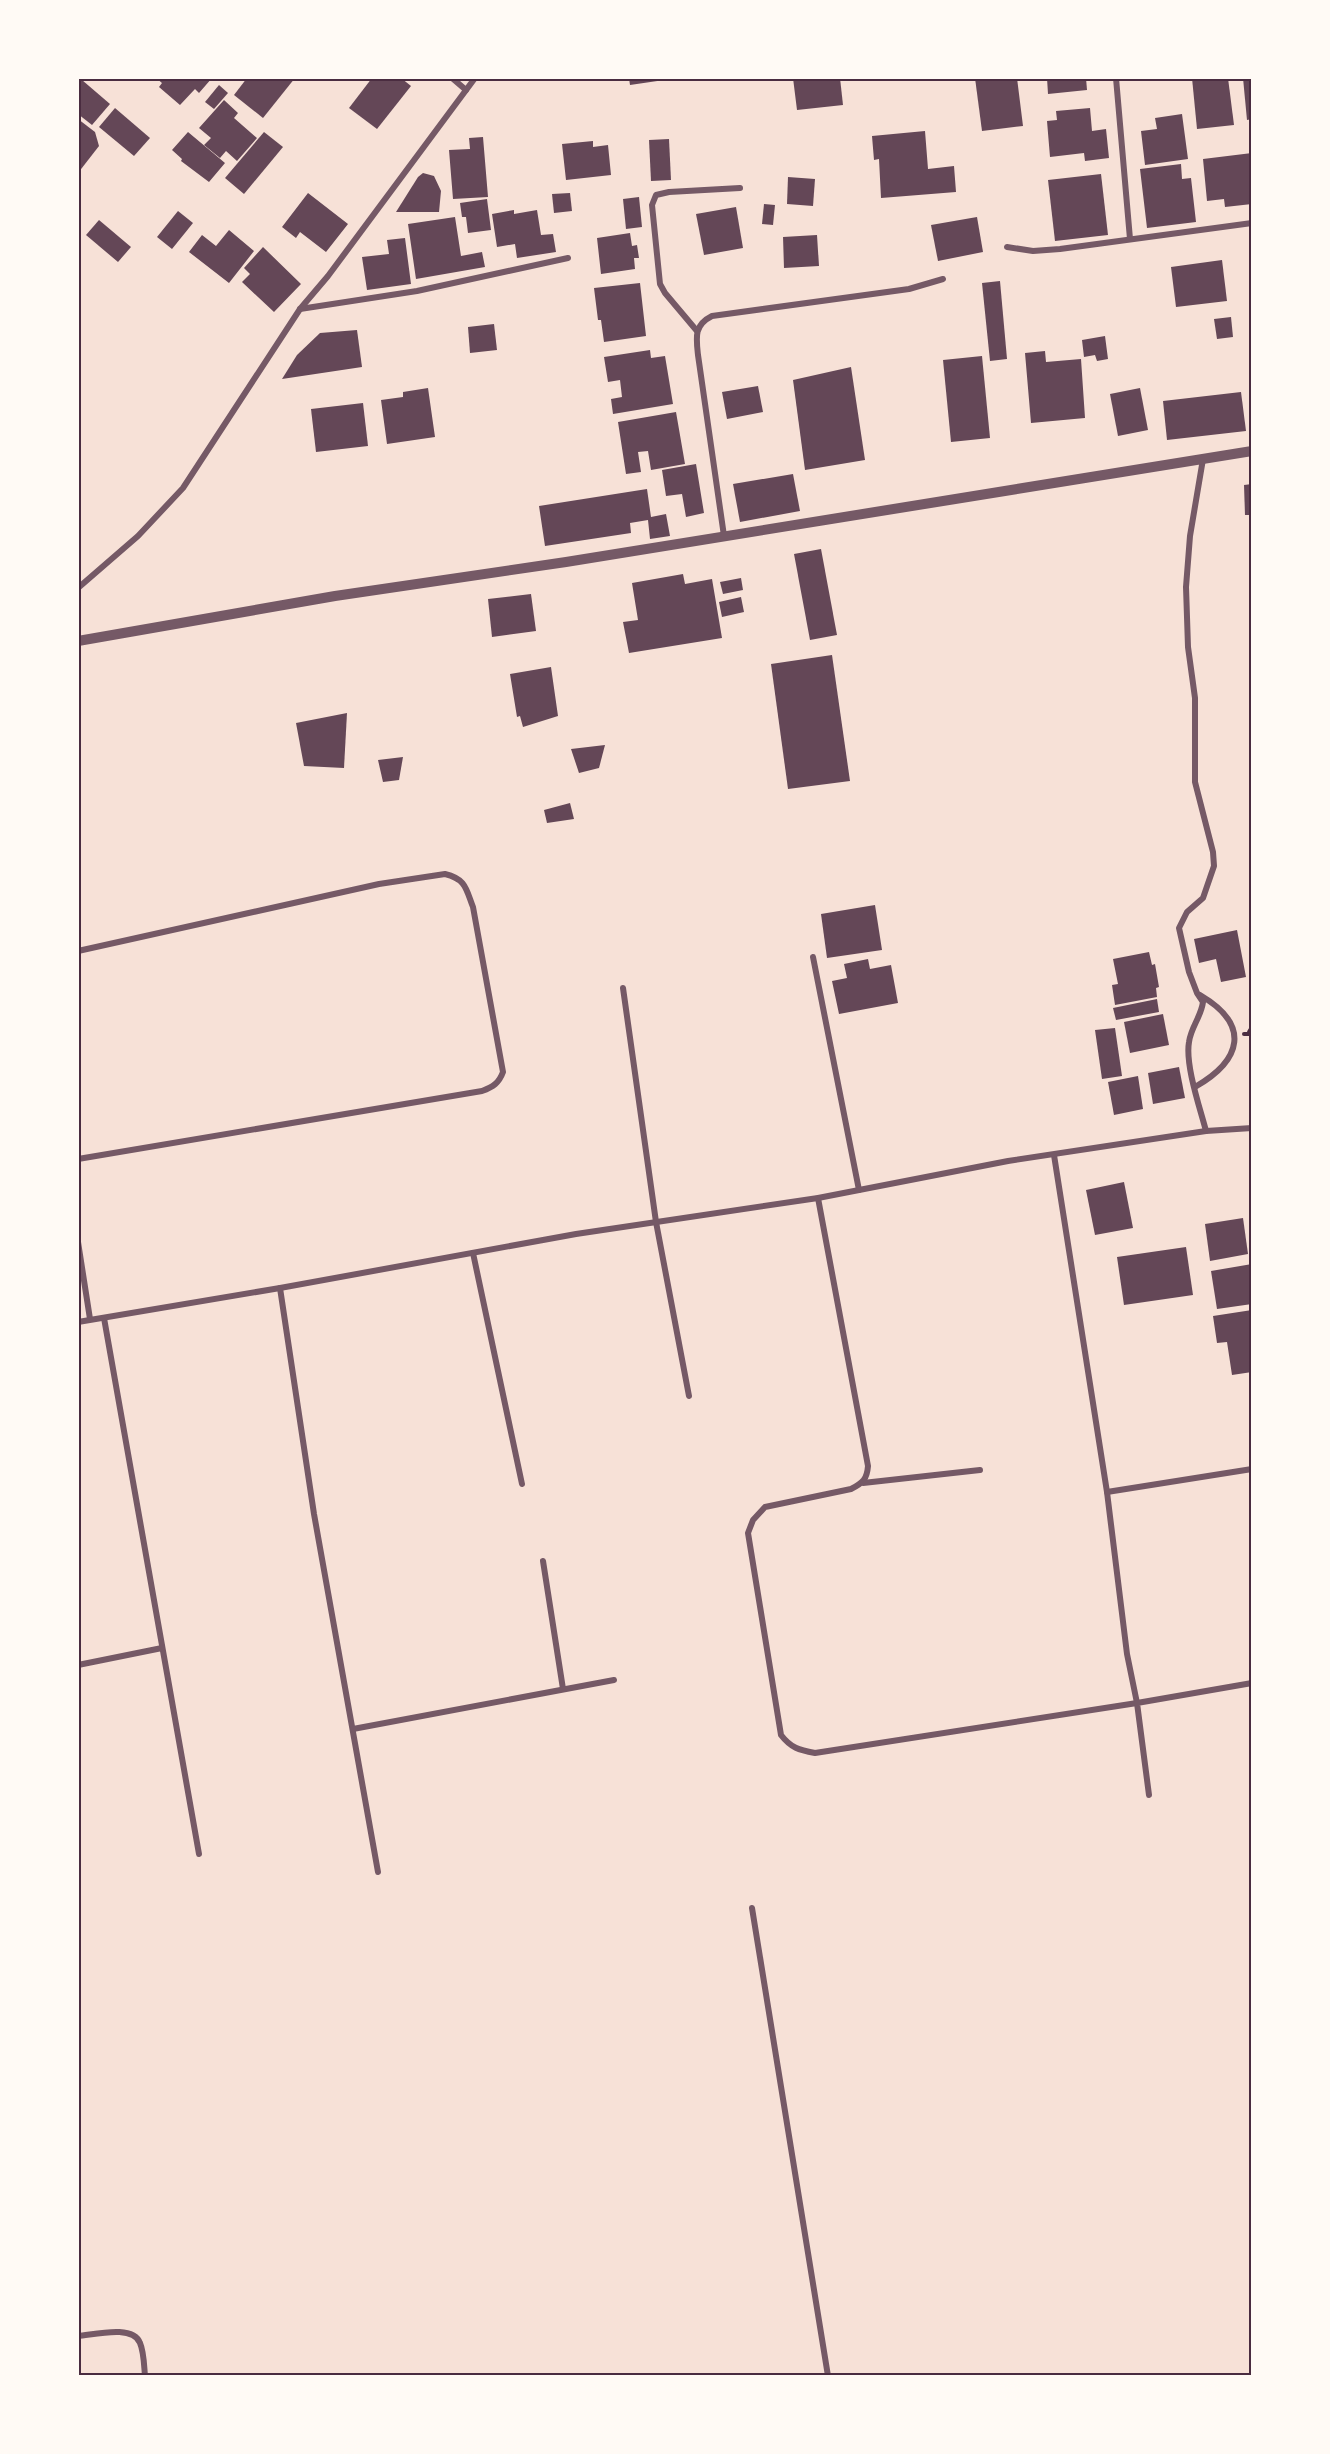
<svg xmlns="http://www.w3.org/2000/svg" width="1330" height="2454" font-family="'Space Grotesk',sans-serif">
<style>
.building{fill:#644757}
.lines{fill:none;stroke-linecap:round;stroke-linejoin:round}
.path{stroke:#4a2c40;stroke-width:4}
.minor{stroke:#755966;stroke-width:6}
.tertiary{stroke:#755966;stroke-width:10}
.neatline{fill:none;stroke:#4a2c40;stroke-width:2}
</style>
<rect width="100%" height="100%" fill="#f7e1d7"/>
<g class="building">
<polygon points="156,78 212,78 199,93 195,89 180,105 159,87 162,83"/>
<polygon points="247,78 295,78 263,118 234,95"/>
<polygon points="372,78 401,78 411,86 377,129 349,108"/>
<polygon points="629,78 670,78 671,79 630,85"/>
<polygon points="793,78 840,78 843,105 797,110"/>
<polygon points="975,78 1017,78 1023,126 982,131"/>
<polygon points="1047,78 1086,78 1087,90 1048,94"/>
<polygon points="1192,78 1228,78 1234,125 1197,129"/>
<polygon points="1243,78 1252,78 1252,119 1247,120"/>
<polygon points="82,80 110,104 92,125 78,114 78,85"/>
<polygon points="219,85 228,93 214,109 205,102"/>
<polygon points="224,100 238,113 234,118 257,138 237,161 226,151 220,158 204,145 211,138 199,128"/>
<polygon points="115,108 150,138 134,156 99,127"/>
<polygon points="1090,108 1092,131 1106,129 1109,158 1085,161 1084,153 1050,157 1047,121 1057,120 1056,111"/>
<polygon points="1182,114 1188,159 1145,165 1141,131 1157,129 1155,118"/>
<polygon points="78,119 95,132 99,146 78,173"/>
<polygon points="925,131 928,169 954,166 956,192 881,198 879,159 874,160 872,136"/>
<polygon points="188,132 225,163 209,182 181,161 182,159 172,150"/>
<polygon points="264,132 283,147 244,194 225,178"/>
<polygon points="483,137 488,197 453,199 449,150 470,149 469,138"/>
<polygon points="669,139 671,180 651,181 649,140"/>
<polygon points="593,141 593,147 608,145 611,175 566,180 562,144"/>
<polygon points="1252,153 1252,204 1225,207 1224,199 1207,201 1203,159"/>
<polygon points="1181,164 1182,179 1191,178 1196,222 1147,228 1140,169"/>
<polygon points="423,173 434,176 441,191 439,212 396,212 418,177"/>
<polygon points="1101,174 1108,235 1055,241 1048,180"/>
<polygon points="788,177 815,179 813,206 787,204"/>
<polygon points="308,193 348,224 326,252 300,232 296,238 282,227"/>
<polygon points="570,193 572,211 554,213 552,194"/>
<polygon points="639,197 642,227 626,229 623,199"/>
<polygon points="487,199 491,230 468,233 466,217 462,217 460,203"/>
<polygon points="764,204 775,205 773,225 762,224"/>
<polygon points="736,207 743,248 704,255 696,214"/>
<polygon points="514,210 514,214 537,210 541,235 553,234 556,252 517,258 515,244 497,247 492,214"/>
<polygon points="178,211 193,223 172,249 157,237"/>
<polygon points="455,217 461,256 482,252 485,267 416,279 408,224"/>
<polygon points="977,217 983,252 938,261 931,225"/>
<polygon points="99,220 131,247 118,262 86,235"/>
<polygon points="229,230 254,251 229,283 189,252 202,235 216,246"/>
<polygon points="630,233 632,246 637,245 639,258 634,258 635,269 601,274 597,238"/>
<polygon points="817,235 819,266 784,268 783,237"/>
<polygon points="405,238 411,284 367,290 362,257 389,254 387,240"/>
<polygon points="263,247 301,284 274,312 242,282 250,274 244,268"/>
<polygon points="1222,260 1227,301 1176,307 1171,267"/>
<polygon points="1000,281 1007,359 990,361 982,283"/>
<polygon points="640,283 646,336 604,342 601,320 598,320 594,288"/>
<polygon points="1231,317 1233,337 1217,339 1214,319"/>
<polygon points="494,324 497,350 470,353 468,327"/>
<polygon points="357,330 362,367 282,379 297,355 320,333"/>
<polygon points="1105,336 1108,359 1097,361 1095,355 1084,357 1082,340"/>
<polygon points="650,350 651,358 665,356 673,404 613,414 611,399 622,397 620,380 608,382 604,357"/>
<polygon points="1045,351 1046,362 1081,359 1085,418 1031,423 1025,353"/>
<polygon points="982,356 990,438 951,442 943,360"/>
<polygon points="851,367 865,460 805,470 793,380"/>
<polygon points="758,386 763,412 727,419 722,392"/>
<polygon points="428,388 435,437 387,444 381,400 403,397 403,392"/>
<polygon points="1140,388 1148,430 1118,436 1110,394"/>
<polygon points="1241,392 1246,431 1167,440 1163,401"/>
<polygon points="363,403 368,446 316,452 311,409"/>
<polygon points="676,412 685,464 651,470 648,451 638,452 641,472 626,474 618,422"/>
<polygon points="696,464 704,513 686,517 682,494 666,496 662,470"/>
<polygon points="793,474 800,511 740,522 733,484"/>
<polygon points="1252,484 1252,515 1245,515 1244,485"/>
<polygon points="647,489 651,517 666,514 670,536 650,539 648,520 630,523 631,533 545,546 539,506"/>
<polygon points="821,549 837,635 810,640 794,554"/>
<polygon points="683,574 685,584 712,579 722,638 629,653 623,622 638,620 632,583"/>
<polygon points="741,578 743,590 723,594 720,582"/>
<polygon points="531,594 536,631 492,637 488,599"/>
<polygon points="741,597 744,612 722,617 719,602"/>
<polygon points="832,655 850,781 788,789 771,664"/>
<polygon points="551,667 558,716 523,727 520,716 517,717 510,674"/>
<polygon points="347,713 344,768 304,766 296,723"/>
<polygon points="605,745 599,768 579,773 571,749"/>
<polygon points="403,757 399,780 383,782 378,760"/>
<polygon points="570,803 574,819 547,823 544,810"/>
<polygon points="875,905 882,950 827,958 821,914"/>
<polygon points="1237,930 1246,977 1221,982 1216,959 1199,963 1194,939"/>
<polygon points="1149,952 1152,965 1155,964 1159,987 1156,988 1157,997 1115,1005 1112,985 1118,984 1113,959"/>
<polygon points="868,959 870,969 891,965 898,1003 839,1014 832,981 847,978 844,964"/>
<polygon points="1157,999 1159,1012 1116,1020 1113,1008"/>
<polygon points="1163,1014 1169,1045 1130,1053 1124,1022"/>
<polygon points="1115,1028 1122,1076 1102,1079 1095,1030"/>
<polygon points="1179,1067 1185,1098 1153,1104 1148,1073"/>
<polygon points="1138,1076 1143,1109 1114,1115 1108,1082"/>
<polygon points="1124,1182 1133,1228 1095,1235 1086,1190"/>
<polygon points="1243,1218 1248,1254 1210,1261 1205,1224"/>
<polygon points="1186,1247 1193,1295 1124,1305 1117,1257"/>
<polygon points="1252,1264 1252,1304 1217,1309 1211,1271"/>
<polygon points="1252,1310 1252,1372 1232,1375 1227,1342 1217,1343 1213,1316"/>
</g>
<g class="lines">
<g class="path">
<polyline points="1249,1032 1252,1027"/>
<polyline points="1244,1034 1252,1034"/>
</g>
<g class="minor">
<polyline points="452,78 466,90"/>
<polyline points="1116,78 1130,239"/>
<polyline points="1007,247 1033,251 1060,249 1252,223"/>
<polyline points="300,309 417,291 568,258"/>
<polyline points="697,331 665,293 660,284 652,205 656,195 669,192 740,188"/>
<path d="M 1203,459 L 1190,536 L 1186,587 L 1188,647 L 1195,698 L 1195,782 L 1213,852 L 1214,866 L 1203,898 L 1187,912 L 1179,928 L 1189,972 L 1197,993 L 1203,1002 C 1201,1017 1191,1027 1189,1042 C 1185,1065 1200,1108 1206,1131"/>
<path d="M 724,536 L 698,355 C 696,337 694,325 712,316 L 909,289 L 943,279"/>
<polyline points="78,588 138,536 183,488 300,309 328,276 475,78"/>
<path d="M 78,951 L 379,884 L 445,874 C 466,879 466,889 473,907 L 503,1072 C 499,1083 493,1087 482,1091 L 78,1159"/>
<polyline points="813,957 859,1190"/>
<polyline points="623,988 656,1222 689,1396"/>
<path d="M 1195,1087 C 1242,1060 1251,1025 1200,995"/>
<path d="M 818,1198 L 868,1466 C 867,1479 863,1483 851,1489 L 765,1507 L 753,1520 L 748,1533 L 781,1735 C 791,1748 799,1750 815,1753 L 1137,1703 L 1127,1654 L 1107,1492 L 1054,1155"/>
<polyline points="78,1242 90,1319"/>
<polyline points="473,1253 522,1484"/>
<polyline points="280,1288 314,1514 378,1872"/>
<polyline points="104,1318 199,1854"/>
<polyline points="78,1322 280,1288 576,1234 818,1198 1008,1161 1206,1131 1252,1128"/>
<polyline points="863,1483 980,1470"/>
<polyline points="1107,1492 1252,1469"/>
<polyline points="543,1561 563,1689"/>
<polyline points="78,1665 162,1648"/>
<polyline points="353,1729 614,1680"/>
<polyline points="1149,1795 1137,1703 1252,1683"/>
<polyline points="752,1908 828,2376"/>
<path d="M 78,2336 C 93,2335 133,2324 140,2343 C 144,2352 144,2366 145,2376"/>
</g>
<polyline class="tertiary" points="78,641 335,596 566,562 1252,451"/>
</g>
<rect width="1330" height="2454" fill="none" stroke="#fffaf5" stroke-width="159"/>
<rect x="80" y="80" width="1170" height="2294" class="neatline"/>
</svg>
